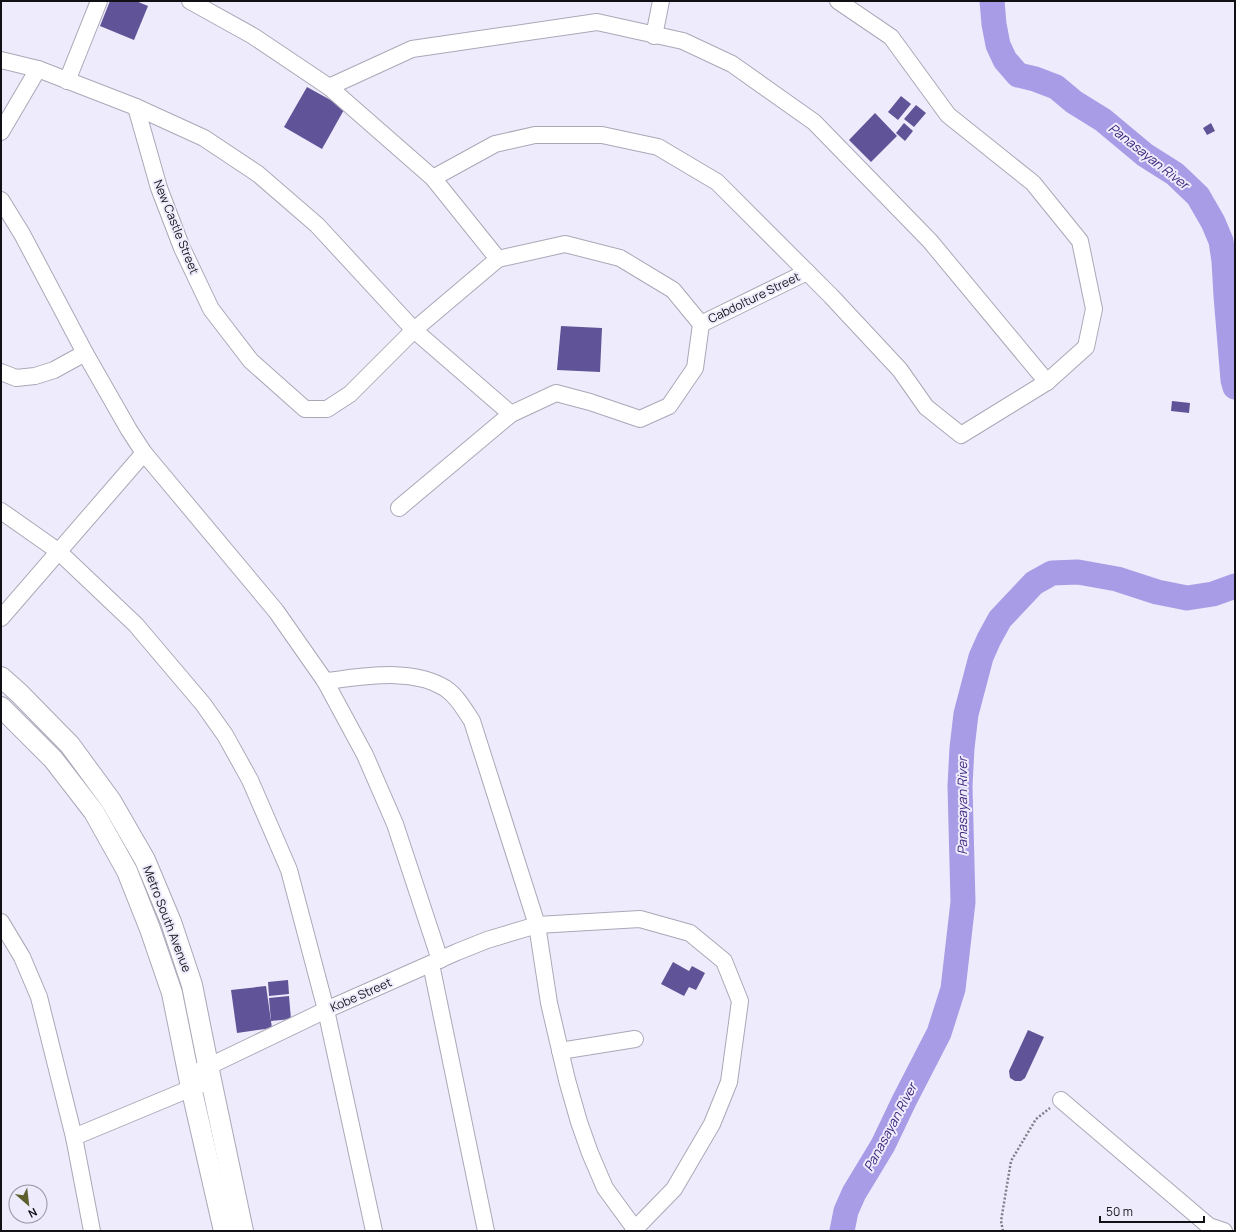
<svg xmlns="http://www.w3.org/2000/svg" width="1236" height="1232" font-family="Manrope,sans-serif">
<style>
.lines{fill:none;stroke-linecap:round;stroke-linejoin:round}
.river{stroke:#a89ce6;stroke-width:25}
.building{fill:#605397}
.minor-casing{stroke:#aaa8b7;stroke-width:18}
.tertiary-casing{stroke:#aaa8b7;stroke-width:22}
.path{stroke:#7f7d88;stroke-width:2.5;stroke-dasharray:2 2;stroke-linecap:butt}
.minor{stroke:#fff;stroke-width:16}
.tertiary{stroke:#fff;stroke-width:20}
.labels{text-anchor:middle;stroke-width:4;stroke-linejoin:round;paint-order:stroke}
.street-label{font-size:12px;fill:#111015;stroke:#eeecfc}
.water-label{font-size:13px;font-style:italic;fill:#3e267b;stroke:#eeecfc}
</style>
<rect width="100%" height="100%" fill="#eeecfc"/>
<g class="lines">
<g class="river">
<polyline points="992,1 994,24 998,45 1005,60 1018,75 1035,79 1056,87 1074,102 1103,120 1145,155 1175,174 1198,196 1213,222 1221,241 1224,261 1226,296 1233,380 1235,387"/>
<polyline points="842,1231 846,1211 854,1193 883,1145 904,1101 939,1033 953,989 963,902 960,786 962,748 966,714 981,657 989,639 1000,619 1034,583 1052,573 1078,572 1117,579 1157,592 1187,598 1213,594 1235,586"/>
</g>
</g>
<g class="building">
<polygon points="110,1 136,1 148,6 134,40 100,26"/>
<polygon points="307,87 345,108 322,149 284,127"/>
<polygon points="901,96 911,104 898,120 888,112"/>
<polygon points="916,105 926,113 914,127 904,119"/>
<polygon points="875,113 897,136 871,162 849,140"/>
<polygon points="904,123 913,131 905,141 896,133"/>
<polygon points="1211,123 1215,131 1207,135 1203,128"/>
<polygon points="561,326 602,328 600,372 557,370"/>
<polygon points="1172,401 1190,403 1189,413 1171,411"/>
<polygon points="673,962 689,971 692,966 705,973 696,990 689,987 684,996 661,984"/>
<polygon points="288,980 289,994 269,996 268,982"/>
<polygon points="266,986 272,1028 237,1033 231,990"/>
<polygon points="289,996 291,1019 271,1021 269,998"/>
<polygon points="1028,1030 1044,1037 1025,1078 1021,1081 1015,1081 1010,1078 1009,1071"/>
</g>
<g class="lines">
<defs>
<g id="minor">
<polyline points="190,1 253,36 329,87 433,178 498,259"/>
<polyline points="654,36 661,1"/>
<polyline points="1,60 38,69 136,107 204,138 258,174 317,225 414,330 511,414"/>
<polyline points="67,81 99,1"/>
<polyline points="329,87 412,49 597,22 683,41 732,64 814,122 930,241 1047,382"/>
<polyline points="136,107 159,188 182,248 211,309 251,361 305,409 327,409 350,394 414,330 498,259 565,244 620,258 673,290 701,324"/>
<polyline points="1,132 38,69"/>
<polyline points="433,178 495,144 535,135 602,135 658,147 717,182 831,296 900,370 926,407 961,435 1047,382 1086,347 1094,309 1080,241 1033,183 948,115 891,37 838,1"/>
<polyline points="1,200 22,234 85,353 129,430 144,453 276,611 325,681 365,755 395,824 440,960"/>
<polyline points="701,324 807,272"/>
<polyline points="1,372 16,378 35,376 54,370 85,353"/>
<polyline points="399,508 511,414 556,393 590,402 640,419 669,406 695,368 701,324"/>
<polyline points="1,511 58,551 136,625 203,704 225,735 250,780 289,870 326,1010 374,1231"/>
<polyline points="1,618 144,453"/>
<path d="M 325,681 C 363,677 411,667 445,688 C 457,696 464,709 472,721 L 537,925 L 549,1003 L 567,1080 L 579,1122 L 590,1153 L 605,1188 L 635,1229"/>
<polyline points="1,922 22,957 39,997 74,1137 92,1231"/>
<polyline points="431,964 486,1231"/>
<polyline points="560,1051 635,1039"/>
<polyline points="199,1071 326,1010 457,952 487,940 537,925 640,919 690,933 724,961 740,1001 729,1082 712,1124 674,1189 633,1231"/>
<polyline points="1061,1100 1209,1226 1224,1231"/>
<polyline points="74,1137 211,1080"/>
</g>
<g id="tertiary">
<polyline points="1,677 19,693 70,745 111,801 145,860 171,922 192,985 211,1080 243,1231"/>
<polyline points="1,707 53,759 94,812 127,871 150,929 172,993 191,1087 224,1231"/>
</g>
</defs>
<use href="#minor" class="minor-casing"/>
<use href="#tertiary" class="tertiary-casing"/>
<polyline class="path" points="1003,1231 1001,1221 1011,1161 1036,1119 1050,1108"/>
<use href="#minor" class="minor"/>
<use href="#tertiary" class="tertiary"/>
</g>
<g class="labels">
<g class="street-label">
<text transform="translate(176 227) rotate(68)" y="4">New Castle Street</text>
<text transform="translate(754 298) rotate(-26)" y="4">Cabdolture Street</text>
<text transform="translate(167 919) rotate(69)" y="4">Metro South Avenue</text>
<text transform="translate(361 995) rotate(-24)" y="4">Kobe Street</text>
</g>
<g class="water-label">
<text transform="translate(1149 156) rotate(38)" y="5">Panasayan River</text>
<text transform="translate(962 806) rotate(-90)" y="5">Panasayan River</text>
<text transform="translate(890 1127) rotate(-62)" y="5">Panasayan River</text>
</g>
</g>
<rect width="1236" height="1232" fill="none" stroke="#111015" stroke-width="4"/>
<g transform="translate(28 1204) rotate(152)"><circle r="19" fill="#eeecfc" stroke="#9694a0"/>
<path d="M0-3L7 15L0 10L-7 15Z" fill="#5d5f2c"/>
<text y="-6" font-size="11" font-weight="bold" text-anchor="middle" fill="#111015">N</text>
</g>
<path d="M1100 1216v6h104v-6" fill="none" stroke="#111015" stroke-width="2"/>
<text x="1106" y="1216" font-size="12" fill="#111015" stroke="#eeecfc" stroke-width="3" paint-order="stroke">50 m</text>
</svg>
